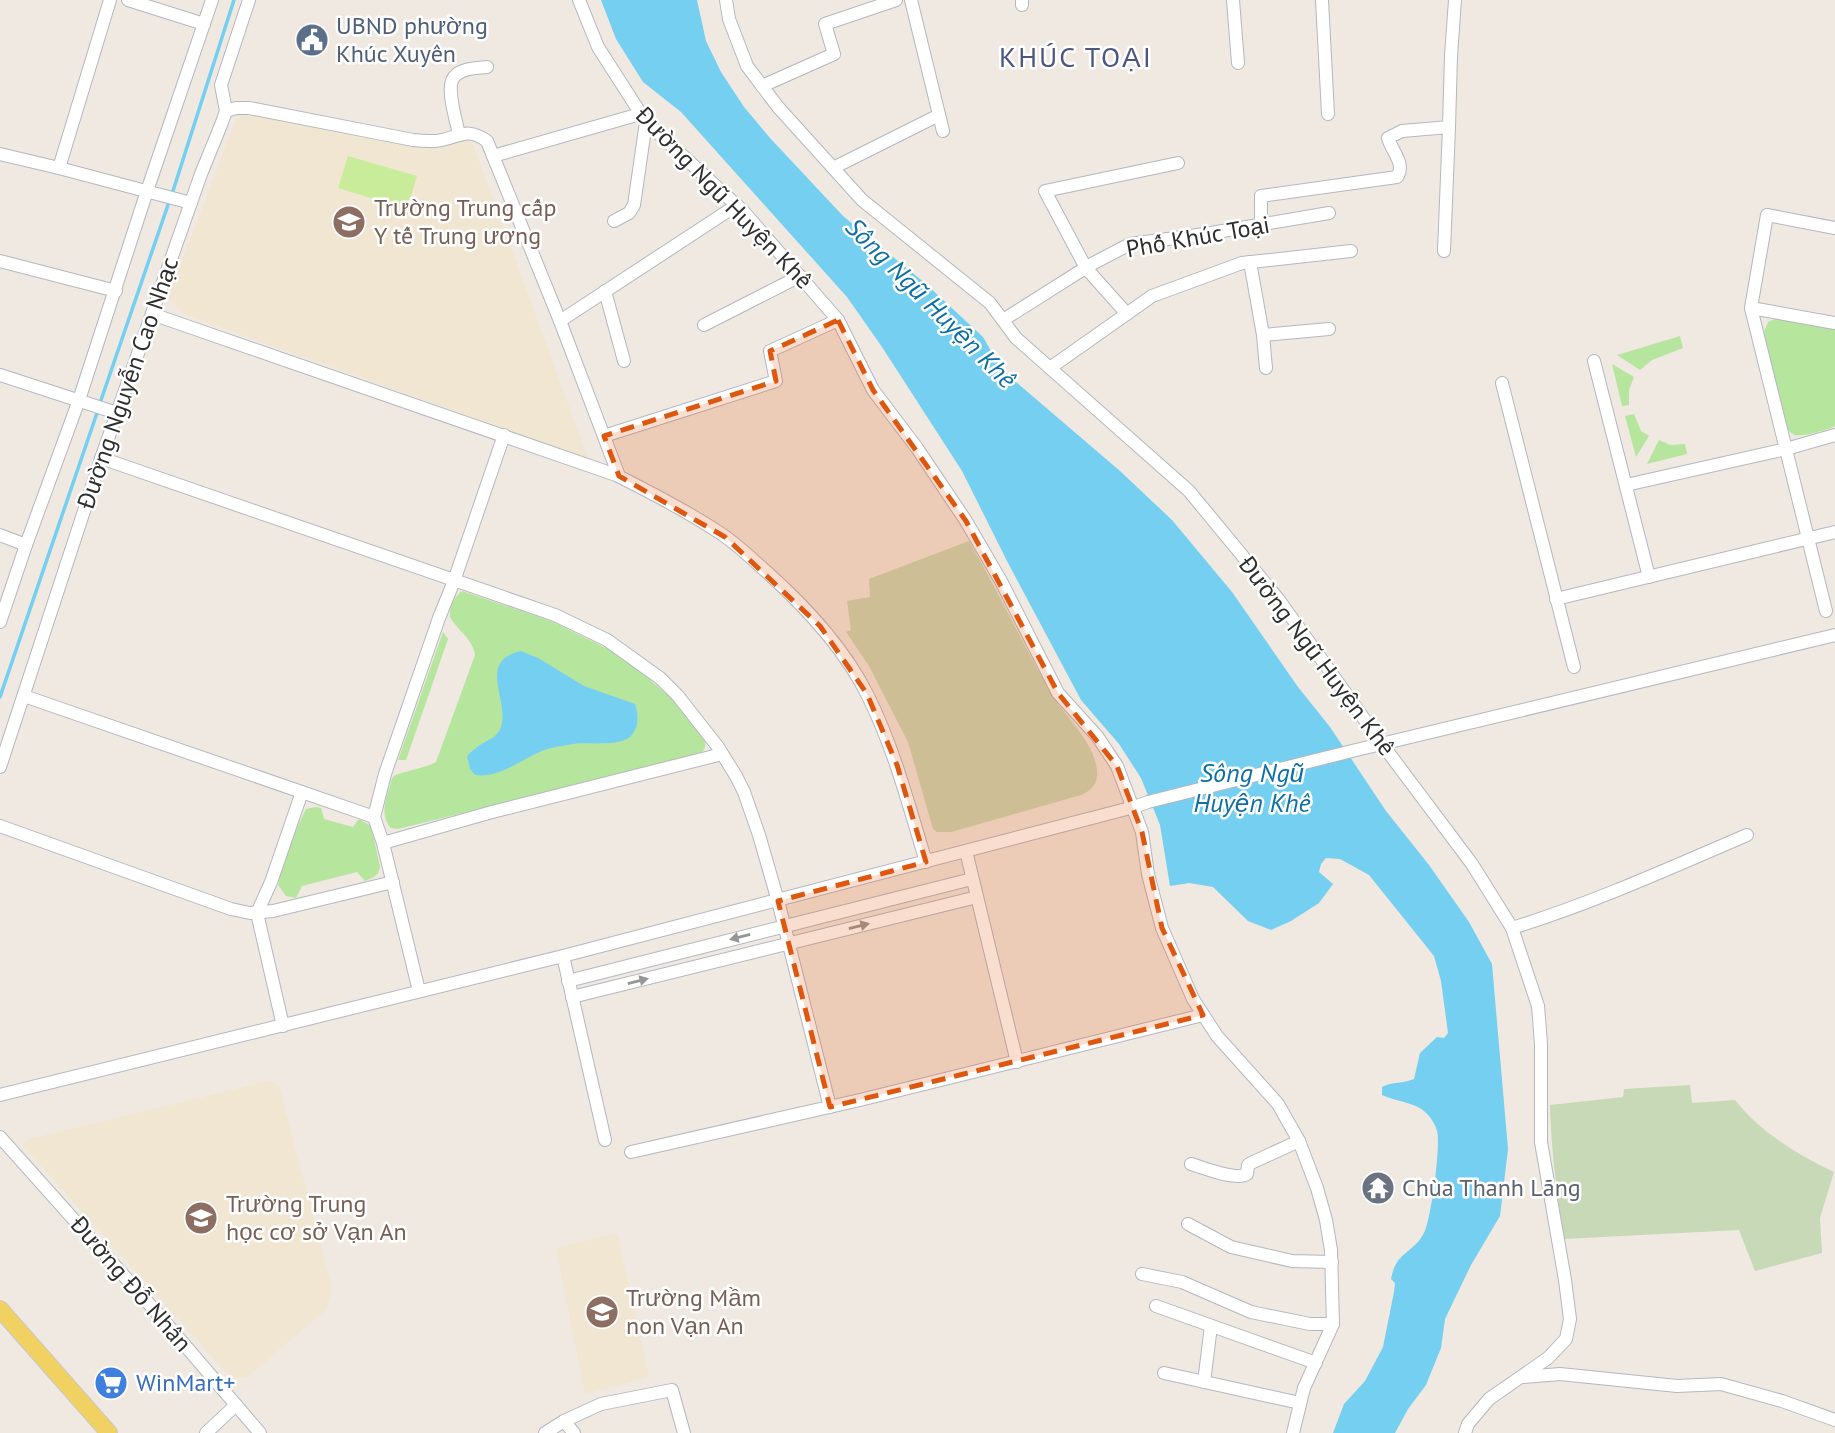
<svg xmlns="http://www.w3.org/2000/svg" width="1835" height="1433" font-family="'PT Sans',sans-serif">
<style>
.education{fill:#f0e6d1}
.green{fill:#b6e59e}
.cemetery{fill:#c8d9b8}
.pitch{fill:#c9ec9a}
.water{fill:#75cff0}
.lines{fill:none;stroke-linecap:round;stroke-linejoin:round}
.stream{stroke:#75cff0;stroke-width:3.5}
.minor-casing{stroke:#b4b7c1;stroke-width:14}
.major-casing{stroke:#c9c9c9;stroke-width:18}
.minor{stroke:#fff;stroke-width:12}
.major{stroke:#f2d163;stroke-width:16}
.oneway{fill:#969696}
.marked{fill:#df570e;fill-opacity:0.2;stroke:#df570e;stroke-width:5;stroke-dasharray:14 9;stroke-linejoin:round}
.labels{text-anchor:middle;stroke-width:5;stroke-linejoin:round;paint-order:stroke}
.service-label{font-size:24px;fill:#4e5e75;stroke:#fff;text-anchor:start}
.street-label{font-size:24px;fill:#2e2e2e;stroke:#fff}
.education-label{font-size:24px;fill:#785e54;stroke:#fff;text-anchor:start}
.worship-label{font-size:24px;fill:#5b616d;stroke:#fff;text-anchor:start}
.shop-label{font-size:24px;fill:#366cbe;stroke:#fff;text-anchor:start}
.water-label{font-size:26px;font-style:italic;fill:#0d6fa3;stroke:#fff}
.quarter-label{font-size:28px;letter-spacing:2px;fill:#4d5680;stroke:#fff}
</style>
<rect width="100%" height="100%" fill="#efe9e1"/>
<g class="education">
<polygon points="244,111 399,145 422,148 447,144 461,140 470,142 474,147 588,458 183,314 168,297 238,114"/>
<polygon points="268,1081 279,1086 332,1289 326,1310 246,1378 231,1378 23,1146 26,1140"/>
<polygon points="617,1233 649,1377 585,1394 556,1248"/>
</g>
<g class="green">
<path d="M 1780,317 L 1835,328 L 1835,426 C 1827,430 1803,437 1795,435 C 1789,433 1786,427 1784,422 L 1764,332 L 1768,322 Z"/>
<polygon points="1680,336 1683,348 1652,360 1640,370 1617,355"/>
<polygon points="1612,364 1634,377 1629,390 1629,405 1622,406"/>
<polygon points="1634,414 1641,431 1649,436 1636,457 1625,416"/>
<polygon points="1659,440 1670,445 1685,444 1687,454 1647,464"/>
<path d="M 462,591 L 551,621 L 608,649 L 633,665 L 672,699 L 704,738 C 706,744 706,748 702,752 L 672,761 L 398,829 L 391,828 C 380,816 385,801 390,786 C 391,782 391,779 394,776 C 400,772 426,768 436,762 L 475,655 C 473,639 458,631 450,617 C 449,607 454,597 462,591 Z"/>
<polygon points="443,632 448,639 406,760 398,760"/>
<path d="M 316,807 L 321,808 L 324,819 L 353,827 L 359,819 L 371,826 L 380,866 C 379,876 374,877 365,881 L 357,872 L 302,886 L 296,898 L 286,896 L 278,885 C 283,860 294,832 306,809 Z"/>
</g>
<g class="cemetery">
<path d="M 969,541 C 998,591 1022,643 1051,693 C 1065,717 1095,742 1097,771 C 1098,784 1092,790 1081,795 L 951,832 L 937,832 L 933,829 L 908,742 L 869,666 L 846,632 L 851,630 L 847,601 L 870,597 L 869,579 Z"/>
<path d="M 1690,1085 L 1692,1103 L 1735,1100 C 1760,1132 1798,1155 1834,1172 L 1820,1218 L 1822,1253 L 1755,1271 L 1739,1230 L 1564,1239 C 1557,1194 1551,1150 1550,1105 L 1623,1097 L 1624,1089 Z"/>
</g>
<polygon class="pitch" points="348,156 417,176 407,209 338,188"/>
<g class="water">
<path d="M 601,0 L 697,0 L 706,41 L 721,72 L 744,107 L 770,138 L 843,216 L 926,284 L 983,337 L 1002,370 L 1120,471 L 1172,520 L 1232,592 L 1298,687 L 1330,727 L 1386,811 L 1429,865 L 1469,922 L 1492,964 L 1508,1149 L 1500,1216 L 1471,1265 L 1445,1319 L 1441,1348 L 1426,1385 L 1408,1409 L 1395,1433 L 1333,1433 L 1344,1404 L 1365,1381 L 1383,1347 L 1394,1292 L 1395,1283 L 1391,1279 C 1396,1251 1413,1254 1424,1233 C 1431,1220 1441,1145 1437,1131 C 1436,1126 1431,1117 1426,1113 C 1418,1103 1394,1101 1382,1095 L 1382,1087 C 1393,1081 1402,1084 1414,1079 L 1420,1053 L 1437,1037 L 1444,1038 L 1448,1033 L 1441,981 L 1434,956 L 1369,875 L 1340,859 L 1326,858 L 1321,864 L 1319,872 L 1333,884 L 1319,903 L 1291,921 L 1271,930 L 1248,921 L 1213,887 L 1189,883 L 1170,886 L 1160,825 L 1141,778 L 1119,744 L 1081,700 L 1008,563 L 962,471 L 882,347 L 847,297 L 681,112 L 643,82 L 616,39 Z"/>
<path d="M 521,651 L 538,658 L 584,686 L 635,704 C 639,715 639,732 627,739 C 614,746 589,742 573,744 C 566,745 558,747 551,748 C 524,755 503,779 475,775 L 470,769 L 467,756 C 471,752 475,748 480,745 C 489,739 497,738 501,727 C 510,700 476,661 521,651 Z"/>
</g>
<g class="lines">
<g class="stream">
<polyline points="172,194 234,0"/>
<polyline points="100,403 169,202"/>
<polyline points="0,697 98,410"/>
</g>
<defs>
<g id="minor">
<polyline points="128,0 204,24"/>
<polyline points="579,0 598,47 646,122 744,212 838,320 873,390 917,448 966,521 1001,581 1058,693 1097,736 1117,766 1142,832 1148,874 1162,928 1193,999 1217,1036 1278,1104 1299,1141 1317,1188 1326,1220 1331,1250 1333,1324 1304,1388 1293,1433"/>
<polyline points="726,0 729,19 747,66 778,107 862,200 990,303 1016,338 1189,491 1279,600 1382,744 1472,864 1512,928 1538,1006 1541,1044 1541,1142 1565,1280 1570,1319 1566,1339 1548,1358 1489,1399 1468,1424 1465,1433"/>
<polyline points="911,0 943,131"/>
<polyline points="1022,0 1022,5"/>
<polyline points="1233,0 1238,63"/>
<polyline points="1322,0 1328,114"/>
<polyline points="762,86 834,54 825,24 896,0"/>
<path d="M 226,111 L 236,108 L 249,108 L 413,140 C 422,141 433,142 442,140 C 463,135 468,128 487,141 L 560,321 L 619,476"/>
<path d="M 459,135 C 457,122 445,88 454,77 C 461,68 477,68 487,67"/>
<polyline points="0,154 59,168 110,0"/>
<polyline points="493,156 640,114"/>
<polyline points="59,168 191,203"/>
<polyline points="833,168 939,115"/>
<polyline points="614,221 629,213 634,205 646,122"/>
<path d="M 1261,225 L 1261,196 L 1397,177 C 1406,164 1392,152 1388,138 L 1402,131 L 1449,127 L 1451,56 L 1455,0"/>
<polyline points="1444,251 1449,127"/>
<polyline points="0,261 116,291"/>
<polyline points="1250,262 1263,335"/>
<polyline points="605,291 624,361"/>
<polyline points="1751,308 1835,323"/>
<path d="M 152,314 L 616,475 C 652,493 689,512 723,535 C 736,544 748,555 760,566 C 801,602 843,645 868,696 C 894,748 909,806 926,862"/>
<polyline points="1127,314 1086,268 1045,191 1178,163"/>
<polyline points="1003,320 1090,265 1130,244 1205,234 1329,213"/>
<polyline points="560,321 737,205"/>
<polyline points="704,325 800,276"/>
<polyline points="1594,361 1649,577"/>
<polyline points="1050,368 1152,296 1242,263 1351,251"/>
<polyline points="1266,368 1263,335 1329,329"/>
<polyline points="0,375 117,413"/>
<polyline points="1502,383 1574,667"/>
<polyline points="604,436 776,381 770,351 838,320"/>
<polyline points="101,458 555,615 607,640 660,678 678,696 718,747 736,776 744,792 759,835 778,901 830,1107"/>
<polyline points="1626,485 1786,449 1835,435"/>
<polyline points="0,535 26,545"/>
<polyline points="1556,599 1835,532"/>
<polyline points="1826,611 1751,308 1767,215 1835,228"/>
<polyline points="0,622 26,545 79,400 147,191 212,0"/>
<polyline points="24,696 374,817"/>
<polyline points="0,767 103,453 201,174 221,125 226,111 221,85 249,0"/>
<polyline points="0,826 231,909 250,913 273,911 393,882"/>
<polyline points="383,843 492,812 722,754"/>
<polyline points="966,851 1017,1062"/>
<path d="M 1512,928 C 1593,903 1670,868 1747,835"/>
<polyline points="563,956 605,1140"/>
<polyline points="568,981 972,879"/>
<polyline points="419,991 383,843 374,817 385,774 439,618 454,581 504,435"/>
<polyline points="572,997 977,897"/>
<polyline points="283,1026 257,913 271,882 302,792"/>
<polyline points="0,1095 563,956 1134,807 1148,802 1352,751 1835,635"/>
<polyline points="0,1137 159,1315 260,1433"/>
<polyline points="631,1152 860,1100 1203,1015"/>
<path d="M 1191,1164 C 1205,1168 1235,1181 1247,1174 L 1248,1165 L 1251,1163 L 1299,1141"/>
<polyline points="1188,1224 1231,1247 1292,1261 1332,1262"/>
<polyline points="1142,1274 1182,1282 1251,1312 1310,1324 1333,1324"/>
<polyline points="1156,1306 1316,1363"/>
<polyline points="1164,1373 1300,1403"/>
<polyline points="1523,1377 1560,1374 1677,1386 1721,1384 1782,1401 1835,1420"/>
<polyline points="1204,1382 1211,1326"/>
<polyline points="564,1421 574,1433"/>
<polyline points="206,1433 236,1405"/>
<polyline points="545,1433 564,1421 601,1404 672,1390 684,1433"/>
</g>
<polyline id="major" points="0,1309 109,1433"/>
</defs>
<use href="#minor" class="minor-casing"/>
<use href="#major" class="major-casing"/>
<use href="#minor" class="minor"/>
<use href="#major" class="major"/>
</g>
<defs><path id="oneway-solid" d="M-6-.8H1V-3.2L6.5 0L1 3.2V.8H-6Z" transform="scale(1.75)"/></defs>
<g class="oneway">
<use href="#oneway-solid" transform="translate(859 926) rotate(-14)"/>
<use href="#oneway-solid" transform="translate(740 937) rotate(166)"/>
<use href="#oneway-solid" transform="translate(638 981) rotate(-14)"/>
</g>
<path class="marked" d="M 838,320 L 873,390 L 966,521 L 1058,693 L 1117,766 L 1142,832 L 1162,928 L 1203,1015 L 830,1107 L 778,901 L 926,862 L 897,765 L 867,694 L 820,626 L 725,537 L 619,476 L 604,436 L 776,381 L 770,351 Z"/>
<defs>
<symbol id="civic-disc" viewBox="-11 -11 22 22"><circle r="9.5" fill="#5c6f8a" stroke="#fff"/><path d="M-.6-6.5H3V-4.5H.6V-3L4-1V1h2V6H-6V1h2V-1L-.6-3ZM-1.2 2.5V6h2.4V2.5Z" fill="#fff"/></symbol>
<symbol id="university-disc" viewBox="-11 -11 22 22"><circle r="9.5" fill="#8d6e63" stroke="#fff"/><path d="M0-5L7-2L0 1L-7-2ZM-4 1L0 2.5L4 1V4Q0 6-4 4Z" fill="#fff"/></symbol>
<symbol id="temple-disc" viewBox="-11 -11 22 22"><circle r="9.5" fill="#6b7280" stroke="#fff"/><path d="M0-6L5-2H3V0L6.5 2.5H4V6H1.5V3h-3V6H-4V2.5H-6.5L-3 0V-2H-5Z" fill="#fff"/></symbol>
<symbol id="school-disc" viewBox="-11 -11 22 22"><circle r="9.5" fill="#8d6e63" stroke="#fff"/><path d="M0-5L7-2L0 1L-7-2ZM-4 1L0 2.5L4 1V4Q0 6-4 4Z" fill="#fff"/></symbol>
<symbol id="supermarket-disc" viewBox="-11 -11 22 22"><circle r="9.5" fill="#3f7fe0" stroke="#fff"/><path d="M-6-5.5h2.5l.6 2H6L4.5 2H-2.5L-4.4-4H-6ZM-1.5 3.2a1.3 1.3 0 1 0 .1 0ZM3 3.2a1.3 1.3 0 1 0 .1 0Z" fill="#fff"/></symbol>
</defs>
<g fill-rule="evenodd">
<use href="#civic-disc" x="293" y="21" width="38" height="38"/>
<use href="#university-disc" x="330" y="203" width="38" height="38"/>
<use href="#temple-disc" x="1359" y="1169" width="38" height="38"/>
<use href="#school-disc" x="182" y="1199" width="38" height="38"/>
<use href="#school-disc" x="583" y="1293" width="38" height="38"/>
<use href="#supermarket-disc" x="92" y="1364" width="38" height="38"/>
</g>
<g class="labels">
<g class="service-label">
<text x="336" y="34">UBND phường<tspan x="336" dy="28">Khúc Xuyên</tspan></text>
</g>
<g class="street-label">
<text transform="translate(724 198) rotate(46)" y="8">Đường Ngũ Huyện Khê</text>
<text transform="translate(1198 237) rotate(-10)" y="8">Phố Khúc Toại</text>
<text transform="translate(128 383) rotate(-71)" y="8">Đường Nguyễn Cao Nhạc</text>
<text transform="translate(1317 656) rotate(53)" y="8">Đường Ngũ Huyện Khê</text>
<text transform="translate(131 1284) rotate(49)" y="8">Đường Đỗ Nhân</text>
</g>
<g class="education-label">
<text x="374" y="216">Trường Trung cấp<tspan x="374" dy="28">Y tế Trung ương</tspan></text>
<text x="226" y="1212">Trường Trung<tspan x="226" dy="28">học cơ sở Vạn An</tspan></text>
<text x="626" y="1306">Trường Mầm<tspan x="626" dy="28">non Vạn An</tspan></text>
</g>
<g class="worship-label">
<text x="1402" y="1196">Chùa Thanh Lãng</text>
</g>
<g class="shop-label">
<text x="136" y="1391">WinMart+</text>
</g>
<g class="water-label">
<text transform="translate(931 303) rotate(45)" y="9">Sông Ngũ Huyện Khê</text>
<text x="1252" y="782">Sông Ngũ<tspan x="1252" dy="30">Huyện Khê</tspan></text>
</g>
<g class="quarter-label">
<text x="1076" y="67">KHÚC TOẠI</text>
</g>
</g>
</svg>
